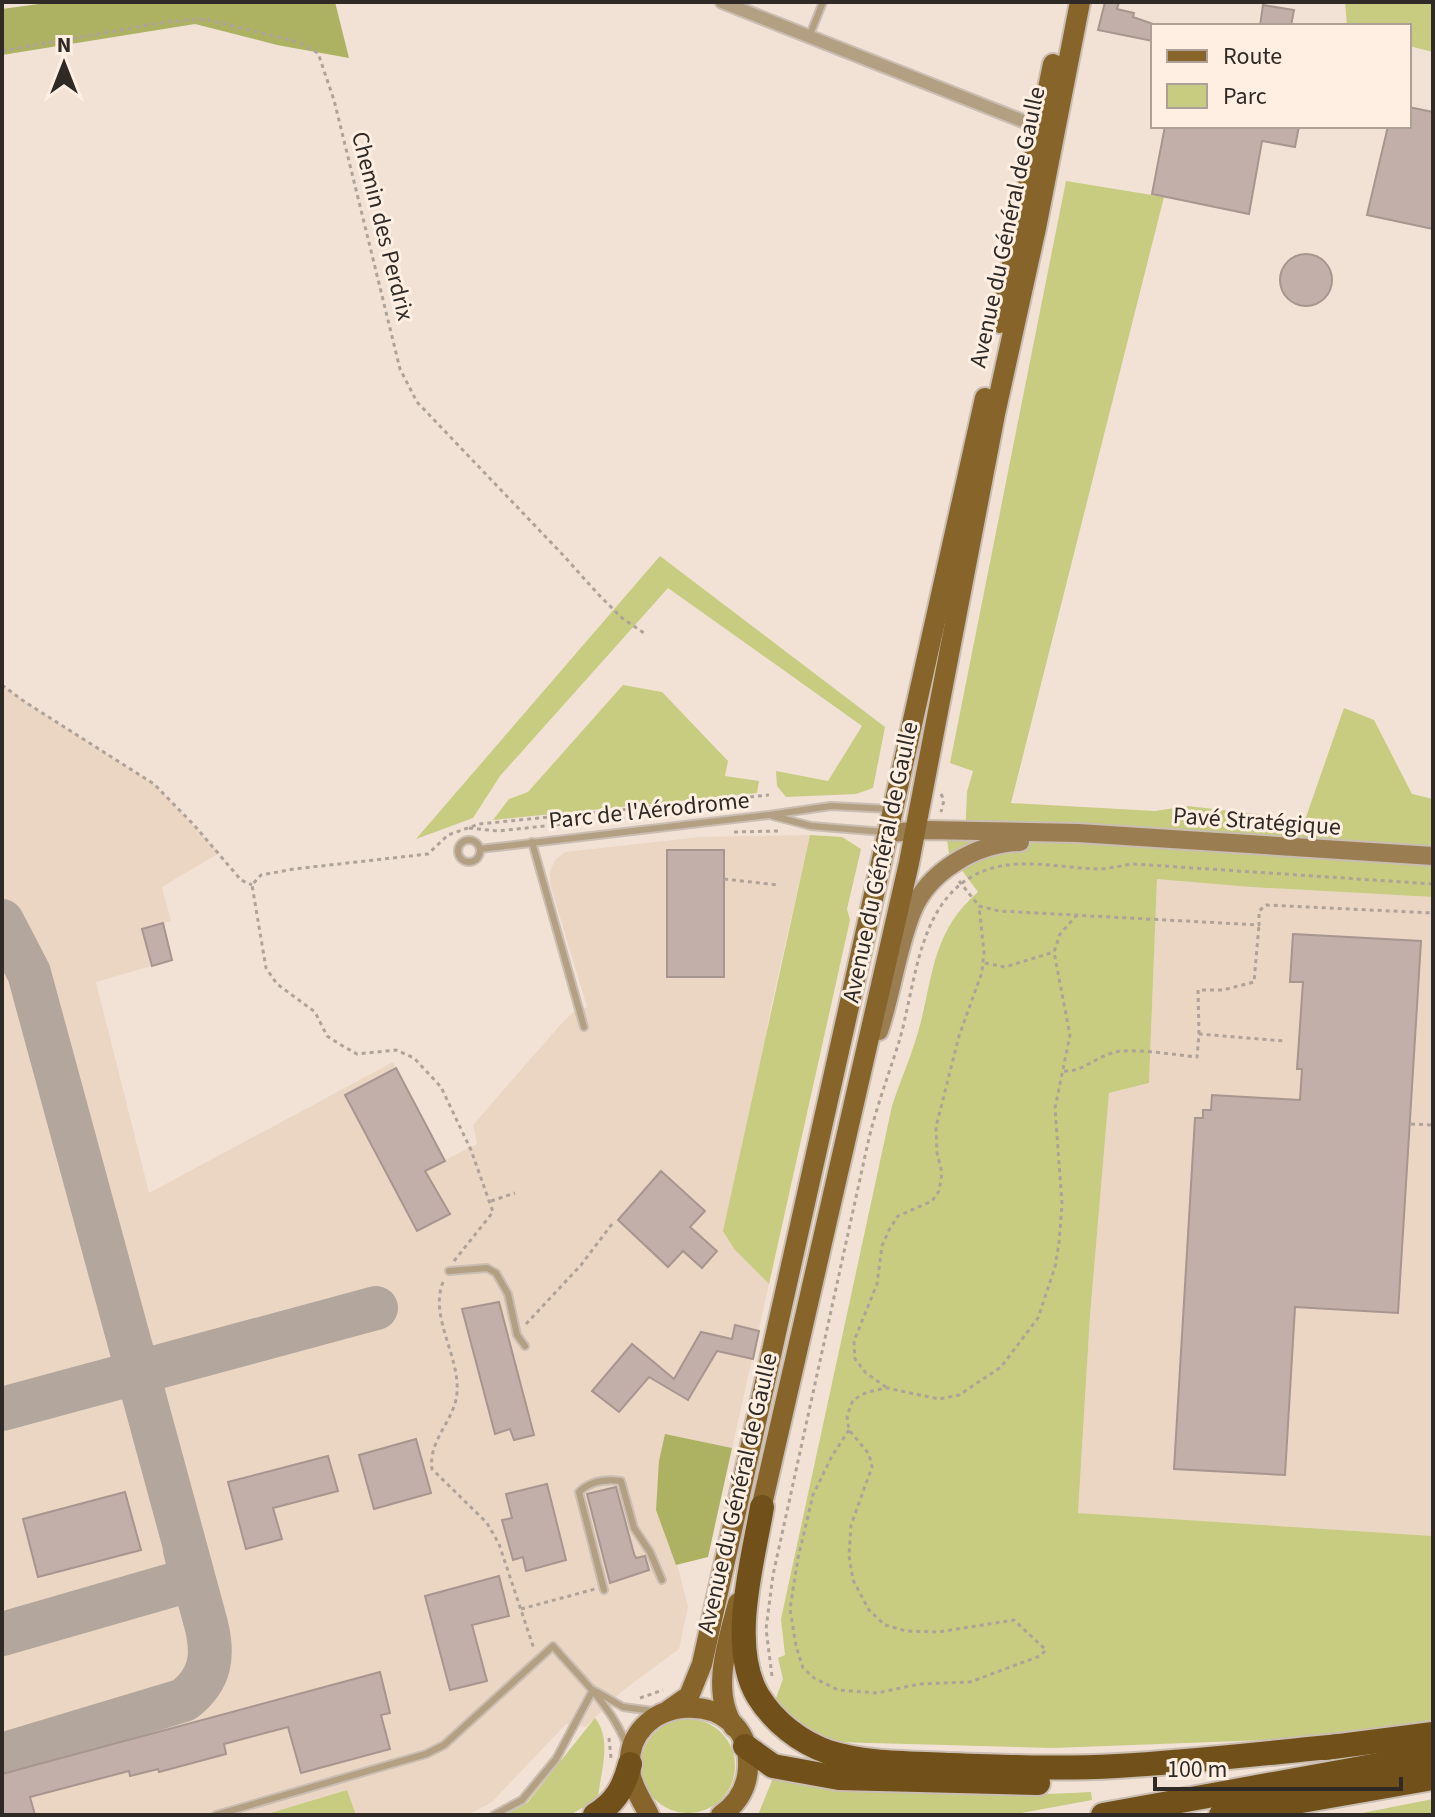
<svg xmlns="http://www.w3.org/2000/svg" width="1435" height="1817" font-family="'Source Sans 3',sans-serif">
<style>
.built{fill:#ebd6c4}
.green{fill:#c7cc80}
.forest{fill:#adb262}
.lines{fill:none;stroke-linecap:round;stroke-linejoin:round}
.taxiway{stroke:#b3a79d;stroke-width:44}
.building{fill:#c2afa9;stroke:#a7958f;stroke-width:2}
.lane-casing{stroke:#cabdb2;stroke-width:10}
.street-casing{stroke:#cabdb2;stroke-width:16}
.secondary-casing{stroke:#cabdb2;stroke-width:22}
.primary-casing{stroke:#cabdb2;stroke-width:24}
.highway-casing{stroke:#cabdb2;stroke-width:28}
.path{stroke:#afa399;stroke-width:3;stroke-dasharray:4 4;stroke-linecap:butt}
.lane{stroke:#b39f82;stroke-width:6}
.street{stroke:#b39f82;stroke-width:12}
.secondary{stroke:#9a7d51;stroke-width:18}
.primary{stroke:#876429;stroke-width:20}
.highway{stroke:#715119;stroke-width:24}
.labels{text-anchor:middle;stroke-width:6;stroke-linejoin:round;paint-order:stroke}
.street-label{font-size:24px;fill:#302a26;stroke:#feefe2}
</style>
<rect width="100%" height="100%" fill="#f1e2d5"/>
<g class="built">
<polygon points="2,685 25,702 154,784 219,853 162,887 171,921 163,924 172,960 96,982 149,1193 393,1062 445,1160 477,1144 473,1125 561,1024 573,1012 587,1007 550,884 550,871 555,860 565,852 700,837 810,835 769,1016 735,1250 769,1284 732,1448 665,1434 656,1510 679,1571 688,1607 679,1649 621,1692 586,1727 566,1724 492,1802 468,1815 2,1815"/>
<polygon points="1157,878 1251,887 1433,897 1433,1536 1078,1513 1090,1316 1109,1093 1149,1083"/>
</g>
<g class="green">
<polygon points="1345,2 1433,2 1433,52 1409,46 1409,26 1347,26"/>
<path d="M 1066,181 L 1164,197 L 1011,803 L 1155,811 L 1188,806 L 1305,820 L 1344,708 L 1374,720 L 1412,794 L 1433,799 L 1433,897 L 1251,887 L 1157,879 L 1149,1083 L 1109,1093 L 1090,1316 L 1078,1513 L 1433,1536 L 1433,1720 L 1294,1739 L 1053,1748 L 835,1742 L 798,1726 L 775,1701 L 783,1679 L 778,1658 L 785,1655 L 781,1619 L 892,1106 C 899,1084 908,1064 915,1042 C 934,984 928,935 978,892 L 949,853 L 947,840 L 965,838 L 967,792 L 973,771 L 950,763 Z"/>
<polygon points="660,556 885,727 873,788 856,794 786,797 777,786 776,771 828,781 862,726 668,588 500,776 473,818 416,839"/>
<polygon points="623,685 662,692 728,761 725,776 759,781 757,793 493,820 509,799 528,792"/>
<polygon points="810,835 842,837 861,849 847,909 850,920 769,1284 735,1250 723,1231"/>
<path d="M 595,1718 C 613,1741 600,1772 598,1799 L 570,1815 L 505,1815 L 527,1803 Z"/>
<circle cx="688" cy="1766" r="47"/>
<path d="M 773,1778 C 881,1791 982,1799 1091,1792 L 1092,1800 L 1010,1815 L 758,1815 Z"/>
<polygon points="347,1790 356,1815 264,1815"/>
<polygon points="1433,1799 1433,1815 1352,1815"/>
</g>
<g class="forest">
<polygon points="53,2 335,2 349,58 277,45 195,24 2,55 2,9"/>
<polygon points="665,1434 732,1448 708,1557 676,1565 656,1510 659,1461"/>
</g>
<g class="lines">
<g class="taxiway">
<path d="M 2,921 L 29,973 L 206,1624 C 214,1656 211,1679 184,1700 L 2,1755"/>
<polyline points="2,1409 376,1308"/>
<polyline points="2,1634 186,1581 191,1574 185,1550"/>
</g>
</g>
<g class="building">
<polygon points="1105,2 1119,2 1117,9 1134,13 1133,17 1153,24 1153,41 1098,30"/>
<polygon points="1263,5 1294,10 1291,26 1260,26"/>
<polygon points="1409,107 1433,112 1433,229 1367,215 1388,126 1409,126"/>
<polygon points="1165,126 1299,126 1295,147 1262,141 1249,214 1152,194"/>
<circle cx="1306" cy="280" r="26"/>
<rect x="667" y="850" width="57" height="127"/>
<polygon points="163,923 172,960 152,966 142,929"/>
<polygon points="1293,934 1421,941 1398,1313 1295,1307 1285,1475 1174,1469 1195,1118 1203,1118 1203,1110 1211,1110 1212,1095 1300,1100 1302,1069 1297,1069 1303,982 1290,982"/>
<polygon points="396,1068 445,1161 425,1171 450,1214 417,1231 345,1095"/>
<polygon points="661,1171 705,1211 690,1227 717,1251 702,1268 683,1251 668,1267 618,1220"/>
<polygon points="499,1302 534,1435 514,1440 510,1429 495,1434 462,1309"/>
<polygon points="735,1325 759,1331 753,1359 717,1351 688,1400 649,1377 619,1412 592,1391 632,1344 674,1379 701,1332 732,1339"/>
<polygon points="416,1439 431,1493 374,1509 359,1455"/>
<polygon points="328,1456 338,1491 273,1508 282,1539 246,1549 228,1482"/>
<polygon points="547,1484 566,1560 526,1571 523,1557 513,1560 502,1520 512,1518 506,1494"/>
<polygon points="616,1487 634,1554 636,1558 645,1556 649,1570 610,1583 587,1494"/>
<polygon points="125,1492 141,1550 38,1577 23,1519"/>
<polygon points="499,1576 509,1616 472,1625 487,1681 450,1690 425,1596"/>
<polygon points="380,1672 390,1713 381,1715 390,1749 301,1773 288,1727 224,1744 226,1754 159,1772 158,1769 130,1776 129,1771 30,1797 35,1815 2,1815 2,1774"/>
</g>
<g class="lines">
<defs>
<g id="lane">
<polyline points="809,37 823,2"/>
<polyline points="773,816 811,826 884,832"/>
<circle cx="469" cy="851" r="11"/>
<polyline points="532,842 584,1027"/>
<polyline points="480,849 769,815 831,806 890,809"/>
<polyline points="449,1271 487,1268 496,1273 508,1294 517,1335 525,1346"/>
<path d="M 604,1590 L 579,1492 C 590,1481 606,1479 621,1481 L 634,1528 L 650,1552 L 662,1580"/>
<polyline points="597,1692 623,1707 653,1711"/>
<path d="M 216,1815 L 426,1754 L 444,1745 L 553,1646 C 580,1678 612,1706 627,1746"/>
<polyline points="494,1815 522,1800 556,1759 593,1690"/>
</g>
<polyline id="street" points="722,2 1043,129"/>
<g id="secondary">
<polyline points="888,833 928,830 1078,833 1433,856"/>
<path d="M 879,1031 C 892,992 897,949 912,912 C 928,871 977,843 1020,842"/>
</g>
<g id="primary">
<polyline points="1000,323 1053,64"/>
<polyline points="758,1522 909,863 995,414 1036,228 1080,2"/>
<polyline points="669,1710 689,1696 702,1664 985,398"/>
<path d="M 734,1727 C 710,1691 728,1642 738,1603"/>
<path d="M 649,1815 C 643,1802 634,1790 631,1776 C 616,1691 753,1682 748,1768 C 747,1788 737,1804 721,1815"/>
</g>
<g id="highway">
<path d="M 762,1507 C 753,1561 728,1646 758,1696 C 774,1722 800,1742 828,1752 C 865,1764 910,1763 948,1765 C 1004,1767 1061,1769 1117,1766 C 1192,1762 1266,1753 1340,1746"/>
<polyline points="745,1746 773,1766 839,1778 1038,1783"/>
<polyline points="1324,1748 1433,1734"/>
<path d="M 595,1815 C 616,1802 624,1787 630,1764"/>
<polyline points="1103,1815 1433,1755"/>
<polyline points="1221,1815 1433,1778"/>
</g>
</defs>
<use href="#lane" class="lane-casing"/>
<use href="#street" class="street-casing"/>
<use href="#secondary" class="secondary-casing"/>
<use href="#primary" class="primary-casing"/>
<use href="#highway" class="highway-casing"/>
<g class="path">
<polyline points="2,51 165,22 205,19 298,42 318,53 334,100 400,369 417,402 563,555 598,594 622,618 647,635"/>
<polyline points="2,685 25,702 154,784 194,825 241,880 252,885"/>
<polyline points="941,794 944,800 941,812"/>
<polyline points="469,828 498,831 732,806"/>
<polyline points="734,832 778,831"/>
<polyline points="724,879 778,885"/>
<polyline points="959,881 979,906 999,911 1259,925 1259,911 1266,905 1433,913"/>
<polyline points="985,963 1005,967 1054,952"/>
<polyline points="1199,1034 1198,990 1223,990 1254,982 1259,925"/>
<path d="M 1064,1071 C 1084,1072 1096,1056 1116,1052 C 1134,1048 1176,1055 1197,1057 L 1199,1034 L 1284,1041"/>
<polyline points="1411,1124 1433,1125"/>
<polyline points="491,1201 515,1193"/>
<polyline points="454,1261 493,1212 471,1150 441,1087 414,1058 396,1050 357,1054 341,1045 327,1036 315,1012 277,984 266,968 252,885 261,875 294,869 428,854 448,835 479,824 769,795"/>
<path d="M 443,1282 C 429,1317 460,1356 457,1393 C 455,1420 428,1440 432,1469 L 487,1523 L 499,1544 L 534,1649"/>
<polyline points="526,1324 581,1265 612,1224"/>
<polyline points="886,1387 866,1373 855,1359 854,1341 877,1284 882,1246 889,1230 898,1216 932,1201 939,1191 942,1173 937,1153 936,1127 959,1036 982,972 984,952 979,906"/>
<polyline points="849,1430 832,1456 813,1495 798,1558 790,1609 796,1646 803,1668 814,1678 838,1690 877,1693 919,1684 970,1682 1040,1656 1046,1650 1014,1620 938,1632 906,1631 885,1625 869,1610 853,1580 849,1556 851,1525 872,1467 869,1454 849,1430 847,1416 853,1400 867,1392 887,1388 939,1399 959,1395 1001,1367 1038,1318 1055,1267 1059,1243 1062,1204 1055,1108 1070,1035 1054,952 1060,934 1078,914"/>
<polyline points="521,1609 595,1589"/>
<path d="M 772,1676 L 766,1629 L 773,1575 L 869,1138 C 877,1106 888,1076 898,1045 C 917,985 916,893 989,869 C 1023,858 1062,868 1098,869 C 1110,869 1122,865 1134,864 L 1433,884"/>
<polyline points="640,1698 663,1690"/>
<polyline points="609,1738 611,1758"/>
</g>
<use href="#lane" class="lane"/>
<use href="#street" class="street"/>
<use href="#secondary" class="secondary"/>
<use href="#primary" class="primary"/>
<use href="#highway" class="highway"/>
</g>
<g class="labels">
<g class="street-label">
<text transform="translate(383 226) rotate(76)" y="8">Chemin des Perdrix</text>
<text transform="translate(1007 227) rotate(-78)" y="8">Avenue du Général de Gaulle</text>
<text transform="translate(649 810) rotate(-6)" y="8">Parc de l'Aérodrome</text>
<text transform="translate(1257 821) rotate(4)" y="8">Pavé Stratégique</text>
<text transform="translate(880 862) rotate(-78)" y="8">Avenue du Général de Gaulle</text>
<text transform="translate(737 1493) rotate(-77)" y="8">Avenue du Général de Gaulle</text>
</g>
</g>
<rect width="1435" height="1817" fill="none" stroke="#302a26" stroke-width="8"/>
<rect x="1151" y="24" width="260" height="104" fill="#feefe2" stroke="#aca097" stroke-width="2"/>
<rect x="1167" y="50" width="40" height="12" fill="#876429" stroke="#aca097" stroke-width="2"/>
<text x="1223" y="64" font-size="24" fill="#302a26">Route</text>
<rect x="1167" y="84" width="40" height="24" fill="#c7cc80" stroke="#aca097" stroke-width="2"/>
<text x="1223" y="104" font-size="24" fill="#302a26">Parc</text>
<g transform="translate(64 64)" stroke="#feefe2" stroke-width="6" paint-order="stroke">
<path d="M0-6L14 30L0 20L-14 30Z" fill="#302a26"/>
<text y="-12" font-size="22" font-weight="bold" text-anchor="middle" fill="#302a26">N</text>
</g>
<path d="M1155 1777v12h246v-12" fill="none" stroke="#302a26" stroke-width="4"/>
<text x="1167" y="1777" font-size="24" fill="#302a26" stroke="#feefe2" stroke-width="6" paint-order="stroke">100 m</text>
</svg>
